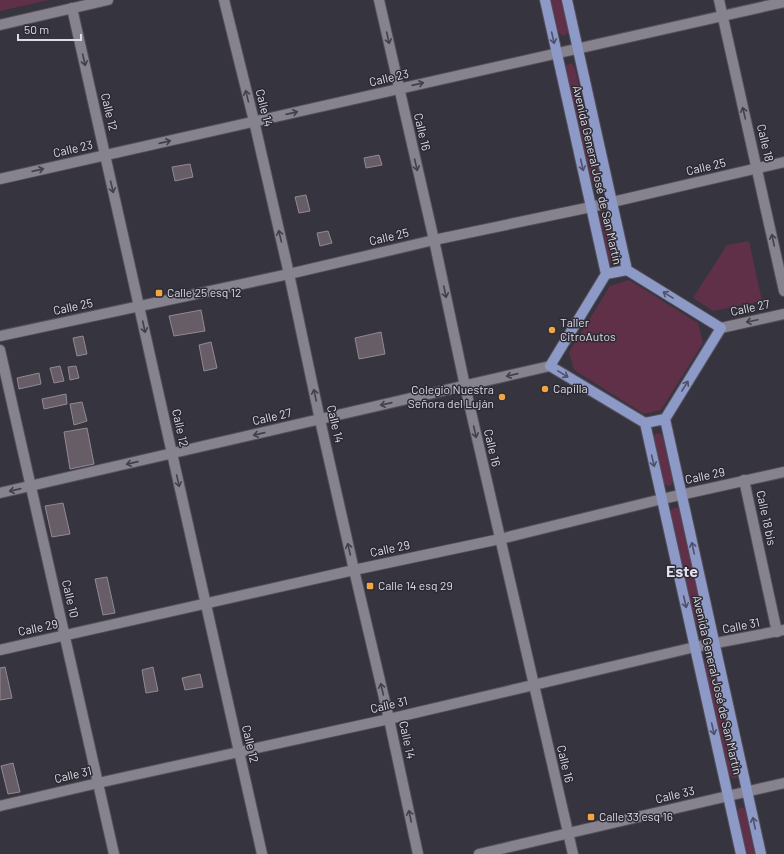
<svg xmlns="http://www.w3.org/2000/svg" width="784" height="854" font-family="Barlow,sans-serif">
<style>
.green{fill:#5f3048}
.building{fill:#665d67;stroke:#938994}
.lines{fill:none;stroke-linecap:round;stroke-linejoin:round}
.minor-casing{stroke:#54515a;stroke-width:12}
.major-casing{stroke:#54515a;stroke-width:12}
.minor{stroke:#86838f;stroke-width:10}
.major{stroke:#8d99c7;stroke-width:10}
.oneway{stroke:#42404b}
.oneway2{stroke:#4e5167}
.poi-dot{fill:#f3a542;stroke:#2c2a34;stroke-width:1.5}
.labels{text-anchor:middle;stroke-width:3;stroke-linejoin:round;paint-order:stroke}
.street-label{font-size:12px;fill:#dedce3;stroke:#2c2a34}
.poi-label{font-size:12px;fill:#dedce3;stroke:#2c2a34;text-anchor:start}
.district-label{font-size:16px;font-weight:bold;fill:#e3e0ee;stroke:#2c2a34}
</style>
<rect width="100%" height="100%" fill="#36343e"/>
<g class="green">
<polygon points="0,0 49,0 0,11"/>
<polygon points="551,0 561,0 568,29 568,32 565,36 561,35 558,31"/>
<polygon points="568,64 572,64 575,68 600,176 599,181 595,183 593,183 590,178 565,70 565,67"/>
<path d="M 603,211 L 607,212 L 609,215 L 619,258 C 618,262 617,264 613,264 L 609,261 L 600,216 L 600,214 Z"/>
<polygon points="749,241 762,301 713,311 693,298 727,245"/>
<polygon points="629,280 698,323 703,343 661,410 644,414 574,370 569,352 610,286"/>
<path d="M 657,433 L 661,434 L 663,438 L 673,481 C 672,484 671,486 667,486 L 663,483 L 654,438 L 654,436 Z"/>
<polygon points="674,508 678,508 680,512 705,620 705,623 703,627 698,626 695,622 670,513 672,509"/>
<polygon points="709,659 711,660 714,664 739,772 739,775 736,779 732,778 729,774 704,666 705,661"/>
<polygon points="740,808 744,808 746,812 756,854 746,854 737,814 738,809"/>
</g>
<g class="building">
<polygon points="379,155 382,165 366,168 364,158"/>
<polygon points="190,164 193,177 175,181 172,167"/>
<polygon points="306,195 310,211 299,213 295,197"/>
<polygon points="328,231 332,243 320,246 317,233"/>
<polygon points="201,310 205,331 174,336 169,316"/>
<polygon points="381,332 385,354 359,359 355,338"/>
<polygon points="83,336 87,354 77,356 73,338"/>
<polygon points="211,342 217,368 204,371 199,345"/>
<polygon points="60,366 64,381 54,383 50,368"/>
<polygon points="76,366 79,378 70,380 68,367"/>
<polygon points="39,373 41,384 19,389 17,378"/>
<polygon points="66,394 67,404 44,409 42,399"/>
<polygon points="82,402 87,421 74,425 70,404"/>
<polygon points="87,428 94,464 70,469 64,432"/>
<polygon points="63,503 70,534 52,537 45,506"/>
<polygon points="107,577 115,613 103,615 95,579"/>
<polygon points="5,667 12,698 0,700 0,668"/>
<polygon points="153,667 158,691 146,693 142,670"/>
<polygon points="200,674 203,687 185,690 182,678"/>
<polygon points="13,763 20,792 8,794 1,766"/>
</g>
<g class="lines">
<defs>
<g id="minor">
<polyline points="224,0 254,121 289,274 320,420 354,570 389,719 418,854"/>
<polyline points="379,0 434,240 465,386 573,854"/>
<polyline points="719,0 784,291"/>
<polyline points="72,8 262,854"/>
<polyline points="0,25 108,0"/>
<polyline points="0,179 784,2"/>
<polyline points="721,328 784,314"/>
<polyline points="0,336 289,274 434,240 591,207 784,162"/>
<polyline points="0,350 114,854"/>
<polyline points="744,480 777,632"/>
<polyline points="0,493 550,366"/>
<polyline points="0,650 354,570 500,539 662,499 784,472"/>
<polyline points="0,806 98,783 389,719 695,647 784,630"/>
<polyline points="479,854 784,783"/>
</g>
<g id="major">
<polyline points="545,0 606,274 550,366 645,423 741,854"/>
<polyline points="567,0 627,270 721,328 665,419 761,854"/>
<polyline points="606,274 627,270"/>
<polyline points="645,423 665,419"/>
</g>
</defs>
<use href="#minor" class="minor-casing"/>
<use href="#major" class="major-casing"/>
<use href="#minor" class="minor"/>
<use href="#major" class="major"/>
</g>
<defs><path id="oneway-shaft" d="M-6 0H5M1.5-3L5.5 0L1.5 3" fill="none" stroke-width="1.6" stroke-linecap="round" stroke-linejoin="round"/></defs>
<g class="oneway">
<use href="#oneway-shaft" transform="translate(388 38) rotate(77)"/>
<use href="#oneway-shaft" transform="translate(84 60) rotate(77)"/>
<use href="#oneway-shaft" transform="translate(418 84) rotate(-13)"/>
<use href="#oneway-shaft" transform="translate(247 96) rotate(-104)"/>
<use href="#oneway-shaft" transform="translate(292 113) rotate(-13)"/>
<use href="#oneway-shaft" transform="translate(744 113) rotate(-103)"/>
<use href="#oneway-shaft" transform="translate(165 142) rotate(-13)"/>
<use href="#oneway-shaft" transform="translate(416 165) rotate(77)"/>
<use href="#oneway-shaft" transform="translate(38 170) rotate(-13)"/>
<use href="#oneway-shaft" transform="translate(112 187) rotate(77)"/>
<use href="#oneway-shaft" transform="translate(280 236) rotate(-103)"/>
<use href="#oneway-shaft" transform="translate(773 240) rotate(-102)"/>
<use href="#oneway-shaft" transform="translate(445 292) rotate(78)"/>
<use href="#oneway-shaft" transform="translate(752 321) rotate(168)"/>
<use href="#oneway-shaft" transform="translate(144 327) rotate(78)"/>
<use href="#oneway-shaft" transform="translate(512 375) rotate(167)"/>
<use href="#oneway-shaft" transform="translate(315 395) rotate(-102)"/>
<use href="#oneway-shaft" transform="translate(386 404) rotate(167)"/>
<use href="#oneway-shaft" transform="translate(475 432) rotate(77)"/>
<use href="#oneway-shaft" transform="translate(259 434) rotate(167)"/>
<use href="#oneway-shaft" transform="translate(132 463) rotate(167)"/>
<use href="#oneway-shaft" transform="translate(178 481) rotate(77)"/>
<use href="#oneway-shaft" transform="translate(15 490) rotate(167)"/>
<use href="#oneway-shaft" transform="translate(349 549) rotate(-103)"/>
<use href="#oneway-shaft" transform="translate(382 689) rotate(-103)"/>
<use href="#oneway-shaft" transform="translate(410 816) rotate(-102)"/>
</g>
<g class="oneway2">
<use href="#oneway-shaft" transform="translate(553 38) rotate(77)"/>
<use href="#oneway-shaft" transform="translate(582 165) rotate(77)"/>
<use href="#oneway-shaft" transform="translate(668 295) rotate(-148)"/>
<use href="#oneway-shaft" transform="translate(563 374) rotate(31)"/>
<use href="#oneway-shaft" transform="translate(685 386) rotate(-58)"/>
<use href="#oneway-shaft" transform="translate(653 461) rotate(77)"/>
<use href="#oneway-shaft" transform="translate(693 548) rotate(-102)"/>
<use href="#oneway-shaft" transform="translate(685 602) rotate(77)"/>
<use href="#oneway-shaft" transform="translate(713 729) rotate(77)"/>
<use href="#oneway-shaft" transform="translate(754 823) rotate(-102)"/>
</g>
<g class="poi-dot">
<rect x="155" y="289" width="8" height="8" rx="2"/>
<circle cx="552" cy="330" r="4"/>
<circle cx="545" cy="389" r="4"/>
<circle cx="502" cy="397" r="4"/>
<rect x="366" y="582" width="8" height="8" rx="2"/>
<rect x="587" y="813" width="8" height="8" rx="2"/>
</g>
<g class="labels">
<g class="street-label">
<text transform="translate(389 78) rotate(-13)" y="4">Calle 23</text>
<text transform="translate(264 108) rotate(76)" y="4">Calle 14</text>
<text transform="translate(109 112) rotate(77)" y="4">Calle 12</text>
<text transform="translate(422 132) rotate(77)" y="4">Calle 16</text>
<text transform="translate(765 143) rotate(77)" y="4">Calle 18</text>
<text transform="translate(73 149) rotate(-13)" y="4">Calle 23</text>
<text transform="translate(706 167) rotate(-13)" y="4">Calle 25</text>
<text transform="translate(597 175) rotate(77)" y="4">Avenida General José de San Martín</text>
<text transform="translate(389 237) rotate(-13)" y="4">Calle 25</text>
<text transform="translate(73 307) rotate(-12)" y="4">Calle 25</text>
<text transform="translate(750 308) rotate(-12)" y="4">Calle 27</text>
<text transform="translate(272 417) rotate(-13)" y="4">Calle 27</text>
<text transform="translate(335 424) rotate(77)" y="4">Calle 14</text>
<text transform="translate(180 428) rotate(78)" y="4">Calle 12</text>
<text transform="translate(492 448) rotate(77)" y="4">Calle 16</text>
<text transform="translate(705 476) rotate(-12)" y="4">Calle 29</text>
<text transform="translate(766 518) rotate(78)" y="4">Calle 18 bis</text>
<text transform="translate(390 549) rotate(-12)" y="4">Calle 29</text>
<text transform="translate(70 599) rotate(77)" y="4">Calle 10</text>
<text transform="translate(741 626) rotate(-11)" y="4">Calle 31</text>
<text transform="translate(38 628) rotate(-12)" y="4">Calle 29</text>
<text transform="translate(717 685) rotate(77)" y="4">Avenida General José de San Martín</text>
<text transform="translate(389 705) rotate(-13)" y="4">Calle 31</text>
<text transform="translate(407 740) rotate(78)" y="4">Calle 14</text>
<text transform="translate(250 744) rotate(77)" y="4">Calle 12</text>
<text transform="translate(565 764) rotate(77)" y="4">Calle 16</text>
<text transform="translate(73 775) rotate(-13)" y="4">Calle 31</text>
<text transform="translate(675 795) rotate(-13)" y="4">Calle 33</text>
</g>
<g class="poi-label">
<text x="167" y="297">Calle 25 esq 12</text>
<text x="560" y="327">Taller<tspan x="560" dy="14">CitroAutos</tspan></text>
<text x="553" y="393">Capilla</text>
<text x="494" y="394" text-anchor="end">Colegio Nuestra<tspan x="494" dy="14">Señora del Luján</tspan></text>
<text x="378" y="590">Calle 14 esq 29</text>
<text x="599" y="821">Calle 33 esq 16</text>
</g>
<g class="district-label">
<text x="682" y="577">Este</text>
</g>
</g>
<path d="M18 34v6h63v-6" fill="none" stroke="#dedce3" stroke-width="2"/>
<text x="24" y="34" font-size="12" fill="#dedce3" stroke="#2c2a34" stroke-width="3" paint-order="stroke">50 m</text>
</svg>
